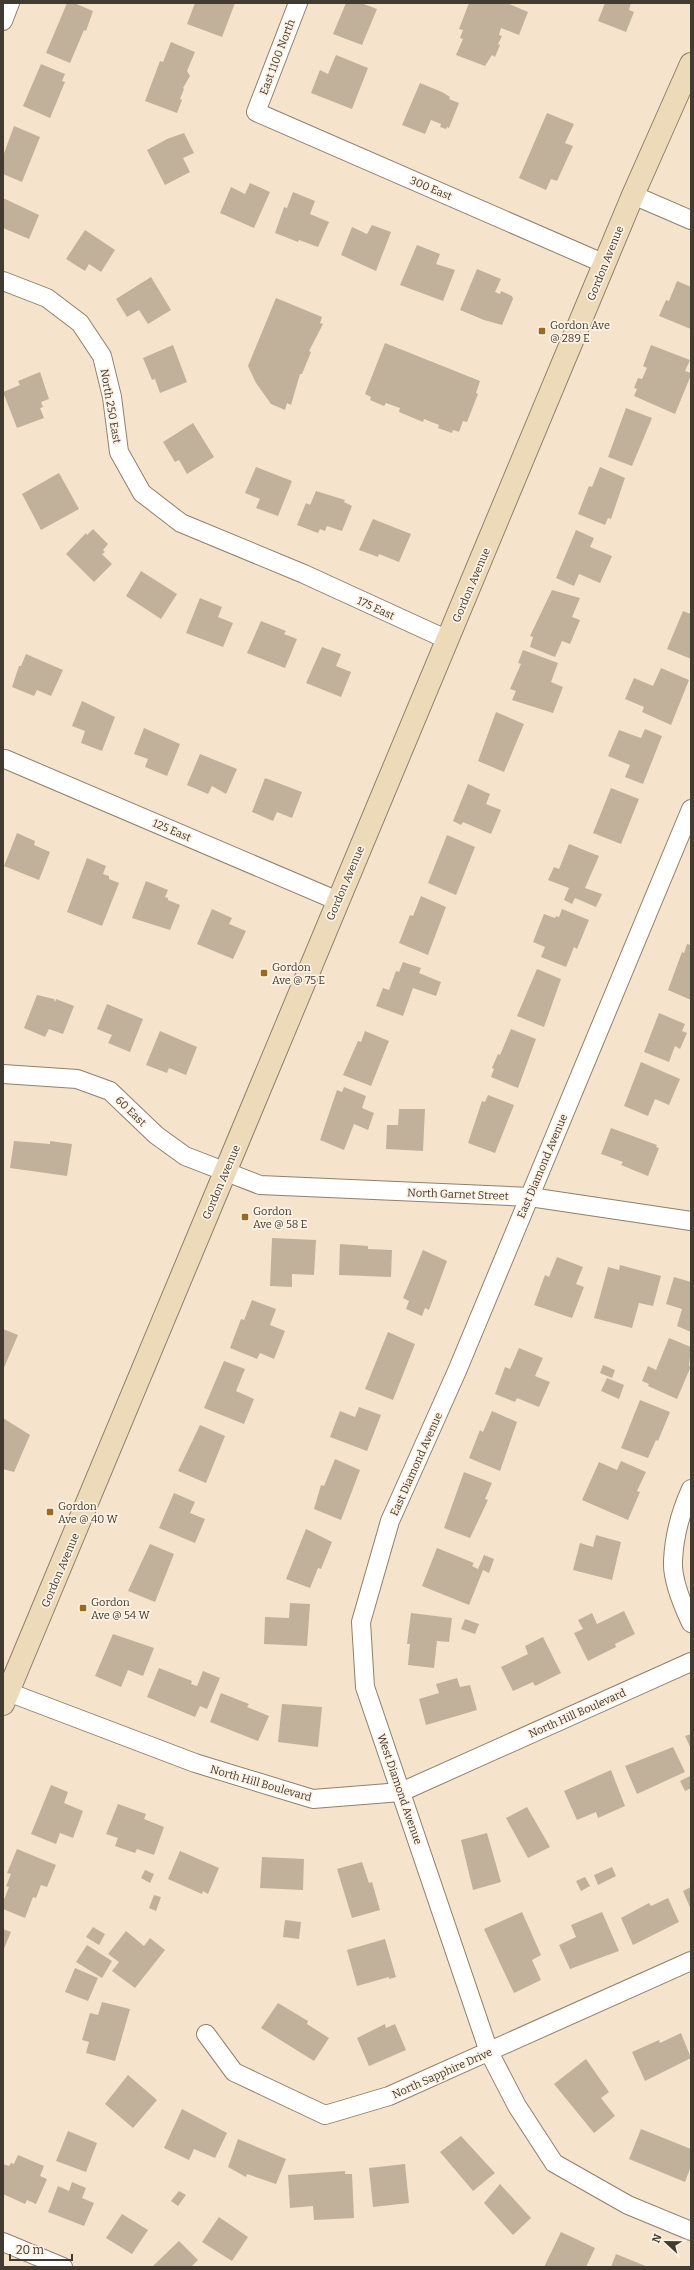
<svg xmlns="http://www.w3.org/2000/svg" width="694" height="2270" font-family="Bitter,serif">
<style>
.building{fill:#c2b19a}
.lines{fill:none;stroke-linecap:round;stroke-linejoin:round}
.minor-casing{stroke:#90806a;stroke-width:20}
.secondary-casing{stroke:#90806a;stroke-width:24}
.minor{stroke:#fff;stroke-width:18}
.secondary{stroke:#ecdab9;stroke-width:22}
.poi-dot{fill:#9a6b1d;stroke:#fdf2e3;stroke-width:1.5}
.labels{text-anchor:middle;stroke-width:3.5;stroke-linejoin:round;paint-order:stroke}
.street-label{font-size:11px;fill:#423b31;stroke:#fdf2e3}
.poi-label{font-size:11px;fill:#423b31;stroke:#fdf2e3;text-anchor:start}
</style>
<rect width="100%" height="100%" fill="#f6e3cb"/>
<g class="building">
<polygon points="67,3 74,3 93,11 86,31 84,30 70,63 46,53"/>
<polygon points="195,3 235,3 222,37 187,24"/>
<polygon points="346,3 361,3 377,9 362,45 333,34"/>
<polygon points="469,3 507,3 528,12 519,35 501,28 499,35 502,36 498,44 500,45 495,57 492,55 485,66 456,55 463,39 460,38 463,30 459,29"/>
<polygon points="605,3 631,3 629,10 634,12 626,32 598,21"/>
<polygon points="171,42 195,52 187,71 190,76 183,88 184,89 180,99 182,100 177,113 145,101 160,61 163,62"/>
<polygon points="336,55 368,68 352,109 311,93 320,70 328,74"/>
<polygon points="41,64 65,74 62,81 65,82 50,118 23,106"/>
<polygon points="420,83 442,92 450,97 449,99 459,103 449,128 447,127 446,129 440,127 441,124 431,120 425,134 402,125"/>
<polygon points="547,113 574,124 565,143 573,146 557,181 551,179 546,190 519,178"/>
<polygon points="14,126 40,137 22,182 3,174 3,156"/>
<polygon points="184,133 194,153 183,158 190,172 165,185 147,150 167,139"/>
<polygon points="250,183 270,192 254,228 220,213 231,187 245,194"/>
<polygon points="293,192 315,201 310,214 329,222 318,247 299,240 298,242 275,233 284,207 287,208"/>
<polygon points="3,198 39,215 29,239 3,228"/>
<polygon points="372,225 391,232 376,271 341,255 352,227 367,234"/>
<polygon points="85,230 115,250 101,272 89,264 85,271 66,259"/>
<polygon points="417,245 440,254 436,264 455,270 443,301 400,285"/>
<polygon points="477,269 501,279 495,292 500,294 501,291 512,296 513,299 502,325 484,320 460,310"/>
<polygon points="151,277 171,310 148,324 139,310 127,317 116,299"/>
<polygon points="677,281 691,287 691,329 659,316 666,300 669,301"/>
<polygon points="276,298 322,317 320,323 323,324 309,351 311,352 302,374 300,374 291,405 287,403 285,410 271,404 256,383 248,366"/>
<polygon points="385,343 480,381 476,393 478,394 467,422 463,421 459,432 453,430 452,433 438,428 439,425 424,419 423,422 399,412 400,408 386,403 384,406 370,400 371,397 365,394"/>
<polygon points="173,345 187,382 160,393 155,379 152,380 143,358"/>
<polygon points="651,345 690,360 685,371 691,373 691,375 675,414 634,396 637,389 634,388 638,378 642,379 647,368 643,366"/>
<polygon points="40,372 49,399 41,402 43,407 40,408 44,418 17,428 3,392 20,385 18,381"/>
<polygon points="626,408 652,418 632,466 608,457"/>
<polygon points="193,423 214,457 187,474 179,460 175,462 163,442"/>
<polygon points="256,467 292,481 278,516 256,508 260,499 245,493"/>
<polygon points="600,467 625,478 611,519 608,518 605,525 578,514 589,486 592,487"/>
<polygon points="59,473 79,509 41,530 22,494"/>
<polygon points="316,491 345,500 344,502 352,506 342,531 327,526 325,531 320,529 318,533 297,525 306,503 310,505"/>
<polygon points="373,519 411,534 399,562 379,554 378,557 359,550"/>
<polygon points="93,529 108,544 103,550 105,552 102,554 112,564 94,582 66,554 86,533 87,535"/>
<polygon points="576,530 594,538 590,547 612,556 600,583 579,574 574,586 556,578"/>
<polygon points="141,571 177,594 161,619 126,596"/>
<polygon points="552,590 580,598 572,617 580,620 570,644 562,641 555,657 530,647 533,637 530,636"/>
<polygon points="200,598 222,607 218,617 233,623 223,647 186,633"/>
<polygon points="683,611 691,614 691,659 667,649"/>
<polygon points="261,621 286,631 284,634 297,639 285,668 247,653"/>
<polygon points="322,647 341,654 336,666 351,672 341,697 306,683"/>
<polygon points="523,650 558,663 551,682 563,687 553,713 512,700 516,691 510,689 521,664 518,663"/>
<polygon points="26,654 63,670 51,696 37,690 34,696 12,687 19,666 21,666"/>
<polygon points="661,668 689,680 671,725 642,712 644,707 625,699 634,678 653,686"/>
<polygon points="82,701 115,717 102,751 81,743 85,731 72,726"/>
<polygon points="496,712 524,724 504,772 478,761"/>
<polygon points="144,728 180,744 167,776 145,767 148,759 134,754"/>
<polygon points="645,729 662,736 643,784 625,777 630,765 608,756 619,730 641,738"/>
<polygon points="200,754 237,769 226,794 212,786 208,794 187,785"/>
<polygon points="265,778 302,792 292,818 277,812 273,821 252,812"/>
<polygon points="468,784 490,794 486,804 501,810 491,834 463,822 461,825 453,821"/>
<polygon points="611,788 639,799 621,844 593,833"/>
<polygon points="17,833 35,841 34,845 50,852 39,880 4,866"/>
<polygon points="447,835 475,847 456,895 428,883"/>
<polygon points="569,844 599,856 585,888 602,894 596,907 575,898 572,904 564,900 569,888 548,880 554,867 559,869"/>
<polygon points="87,858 106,866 103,874 109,876 109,879 119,883 102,926 67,912"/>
<polygon points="146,881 168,890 165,897 168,898 168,900 180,905 170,930 132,918"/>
<polygon points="421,896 446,907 428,955 399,943 410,915 413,916"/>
<polygon points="212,909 232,918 229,924 246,931 233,959 197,944"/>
<polygon points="562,909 589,920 577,949 574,947 566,967 541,957 545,947 533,942 544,914 555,918 556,916 559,917"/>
<polygon points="687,944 691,945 691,1000 668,990 682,952 684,953"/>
<polygon points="403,962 421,968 419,973 441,982 436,996 413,988 403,1016 376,1006 383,988 389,990 396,971 399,972"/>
<polygon points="537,969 561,979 544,1027 517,1016"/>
<polygon points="37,995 54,999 55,1002 56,999 74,1006 63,1034 49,1029 45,1037 24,1028"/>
<polygon points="107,1004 143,1019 130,1052 108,1043 112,1035 97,1029"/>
<polygon points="659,1013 685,1024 682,1031 687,1033 680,1049 675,1046 669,1062 644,1052"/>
<polygon points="511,1029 536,1039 518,1088 491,1077 494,1069 492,1068 498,1054 500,1055"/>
<polygon points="160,1031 197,1047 186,1075 169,1068 167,1073 146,1065"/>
<polygon points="365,1031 389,1041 371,1086 343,1075 358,1041 361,1042"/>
<polygon points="641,1062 680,1079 669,1105 655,1099 648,1116 624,1106"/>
<polygon points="344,1087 366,1096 362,1108 374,1113 368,1130 354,1124 344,1150 320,1140 337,1090 342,1092"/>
<polygon points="488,1095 514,1105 495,1153 468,1143 482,1101 485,1102"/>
<polygon points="399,1109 425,1109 423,1151 386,1149 387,1125 398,1125"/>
<polygon points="611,1128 657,1145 656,1147 659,1148 648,1176 621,1165 623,1162 601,1154"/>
<polygon points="14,1141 50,1144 50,1141 72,1144 67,1176 10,1168"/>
<polygon points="272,1238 316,1240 314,1275 292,1274 292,1287 270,1286"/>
<polygon points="340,1244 368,1246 368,1249 392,1250 391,1277 339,1275"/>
<polygon points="423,1250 447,1261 429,1310 425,1308 422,1316 406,1309 409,1301 403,1298"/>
<polygon points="557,1257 583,1267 576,1284 584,1287 572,1318 534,1305 545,1275 549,1277"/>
<polygon points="620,1265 661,1276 653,1306 639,1303 632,1328 594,1318 608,1267 619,1270"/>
<polygon points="674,1277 691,1282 691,1332 677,1326 682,1309 666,1304"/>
<polygon points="252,1300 276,1309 270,1325 285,1331 274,1359 260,1353 257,1359 230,1348 241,1319 244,1320"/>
<polygon points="3,1329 18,1335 3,1370"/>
<polygon points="388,1332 415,1344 393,1400 365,1389"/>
<polygon points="669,1338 691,1347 689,1366 691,1366 677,1399 648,1386 649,1384 642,1381 648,1366 656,1370"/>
<polygon points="519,1348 543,1358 535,1376 550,1382 539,1407 517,1398 515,1402 495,1394 505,1367 510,1369"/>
<polygon points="224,1361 245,1369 236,1391 254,1399 244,1424 204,1408"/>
<polygon points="603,1365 615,1370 612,1378 600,1373"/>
<polygon points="607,1378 624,1385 619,1399 601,1391"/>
<polygon points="640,1400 670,1412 658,1441 656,1440 648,1458 621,1448"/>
<polygon points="359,1407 381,1415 367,1451 330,1437 340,1411 355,1417"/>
<polygon points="492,1411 517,1422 500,1471 469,1458 480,1430 483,1432"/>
<polygon points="3,1418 30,1435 14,1472 3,1469"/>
<polygon points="200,1425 225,1436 206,1483 178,1471"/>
<polygon points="335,1459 360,1470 341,1520 314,1509 321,1485 324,1486"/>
<polygon points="621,1461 646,1472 637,1491 640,1492 628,1520 582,1500 599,1462 617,1470"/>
<polygon points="464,1472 492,1483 485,1499 488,1500 470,1538 444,1528"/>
<polygon points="174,1493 195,1502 190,1513 205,1519 195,1543 159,1528"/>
<polygon points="306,1529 332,1542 321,1569 318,1568 310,1588 286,1579"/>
<polygon points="596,1535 621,1542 612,1580 573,1570 580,1543 593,1547"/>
<polygon points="150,1544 174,1554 155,1602 128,1591"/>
<polygon points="437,1548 474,1563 472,1566 478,1569 484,1555 494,1559 489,1573 483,1570 469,1605 422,1586"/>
<polygon points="290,1603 310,1604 307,1646 264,1644 265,1617 289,1618"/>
<polygon points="624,1611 635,1634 615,1644 616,1647 588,1661 574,1633 583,1629 578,1620 592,1613 597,1624"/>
<polygon points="411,1613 452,1618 449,1642 437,1641 434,1668 408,1665 410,1644 407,1644"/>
<polygon points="465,1619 479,1624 475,1634 461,1629"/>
<polygon points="113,1634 154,1648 143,1676 128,1670 121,1687 95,1676"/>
<polygon points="543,1637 561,1673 535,1686 533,1682 513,1691 501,1667 528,1654 525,1646"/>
<polygon points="159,1668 192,1681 191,1684 197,1686 203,1671 220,1678 207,1709 200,1706 195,1717 147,1697"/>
<polygon points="457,1678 460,1687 470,1685 477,1710 426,1725 419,1699 439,1693 436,1684"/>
<polygon points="221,1693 249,1704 247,1707 269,1716 258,1741 210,1722"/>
<polygon points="282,1704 322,1707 318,1747 278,1742"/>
<polygon points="691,1734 691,1749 685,1736"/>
<polygon points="673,1747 685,1772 637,1794 625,1766"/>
<polygon points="611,1770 625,1806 598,1818 596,1812 577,1820 564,1791"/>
<polygon points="690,1776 691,1788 685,1791 680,1781"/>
<polygon points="51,1785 68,1792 64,1803 83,1811 73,1838 60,1833 56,1844 31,1834"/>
<polygon points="118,1804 146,1814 144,1819 164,1827 154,1855 137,1849 135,1853 115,1846 118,1838 106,1834"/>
<polygon points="527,1807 550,1847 528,1858 506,1818"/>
<polygon points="487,1833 501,1882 473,1890 461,1840"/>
<polygon points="17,1849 56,1865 47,1887 41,1885 36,1898 33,1897 25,1918 3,1909 3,1902 9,1887 6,1886 11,1874 7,1873"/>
<polygon points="180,1851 219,1868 208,1894 203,1891 202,1894 168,1879"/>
<polygon points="262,1857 304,1859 303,1890 260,1888"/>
<polygon points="362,1862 369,1883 372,1882 380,1910 352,1918 337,1869"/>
<polygon points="612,1867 616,1876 598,1885 594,1875"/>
<polygon points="145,1870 154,1874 150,1883 141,1878"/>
<polygon points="585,1877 590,1886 581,1891 576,1881"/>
<polygon points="691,1887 691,1910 683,1891"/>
<polygon points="154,1895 161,1897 156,1911 149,1908"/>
<polygon points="668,1898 679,1922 633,1945 621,1918 649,1903 651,1906"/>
<polygon points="522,1912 541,1955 532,1960 541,1980 514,1993 484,1929"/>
<polygon points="602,1912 619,1951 570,1969 559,1945 576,1937 571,1925"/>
<polygon points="285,1920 301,1922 299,1939 283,1937"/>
<polygon points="93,1927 105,1934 99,1945 86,1937"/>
<polygon points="3,1929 11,1932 3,1951"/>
<polygon points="126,1931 144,1946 150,1938 165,1950 135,1988 112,1971 119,1962 108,1954"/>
<polygon points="385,1939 396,1977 389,1979 389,1977 357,1986 347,1950"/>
<polygon points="87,1945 112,1961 102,1978 76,1962"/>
<polygon points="75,1968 98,1978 88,2001 65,1992"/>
<polygon points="102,2002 130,2009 115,2061 86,2053 89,2042 82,2040 90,2013 98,2015"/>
<polygon points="278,2003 308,2021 307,2024 329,2038 314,2061 261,2028"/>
<polygon points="385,2024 386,2028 395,2024 406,2050 369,2066 357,2038"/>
<polygon points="681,2033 691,2058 645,2081 632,2052 659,2040 660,2043"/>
<polygon points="586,2059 609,2092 601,2098 615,2116 594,2133 554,2084"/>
<polygon points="128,2075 157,2100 133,2128 105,2104"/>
<polygon points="182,2109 227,2133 215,2158 194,2149 189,2160 164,2148"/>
<polygon points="641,2129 691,2149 691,2166 685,2182 629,2159"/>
<polygon points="68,2131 97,2143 86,2172 56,2161"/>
<polygon points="461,2136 495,2173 473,2191 440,2152"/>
<polygon points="238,2139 286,2159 276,2184 247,2174 246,2177 228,2167"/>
<polygon points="18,2155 44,2166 40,2176 47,2179 36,2204 27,2200 25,2204 3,2194 3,2164 9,2166 11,2163 14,2164"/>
<polygon points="405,2164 409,2203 373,2207 369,2168"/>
<polygon points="345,2171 345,2174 352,2174 354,2218 314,2220 313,2206 290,2208 288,2175"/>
<polygon points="72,2182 86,2188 82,2198 94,2203 84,2226 48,2212 58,2186 69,2191"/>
<polygon points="500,2184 531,2218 513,2235 484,2203"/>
<polygon points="179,2191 186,2195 178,2206 171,2201"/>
<polygon points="122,2214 148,2230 132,2254 106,2238"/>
<polygon points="219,2217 248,2237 232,2261 202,2242"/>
<polygon points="561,2232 595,2248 586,2267 544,2267"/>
<polygon points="179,2241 198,2260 191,2267 152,2267"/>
<polygon points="616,2254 648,2267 611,2267"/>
</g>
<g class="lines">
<defs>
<g id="minor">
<polyline points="298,3 256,112 605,264"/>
<polyline points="3,21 10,3"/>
<polyline points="633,195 691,220"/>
<polyline points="3,281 47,298 80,323 102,356 112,397 119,452 142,493 181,523 304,574 448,640"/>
<polyline points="5,759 338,901"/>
<polyline points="691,809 457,1371 390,1521 361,1622 365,1687 489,2052 517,2106 554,2163 628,2205 691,2231"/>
<polyline points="3,1074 77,1079 110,1091 156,1135 185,1156 260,1185 530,1197 691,1221"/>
<path d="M 691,1489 C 681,1511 674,1537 673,1561 C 672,1580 683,1606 691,1623"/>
<polyline points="8,1692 195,1763 313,1799 401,1792 691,1662"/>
<polyline points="206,2034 234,2072 325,2115 389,2096 691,1961"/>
<polyline points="3,2242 63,2267"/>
</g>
<polyline id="secondary" points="3,1704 633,195 691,64"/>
</defs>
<use href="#minor" class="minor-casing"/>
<use href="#secondary" class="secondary-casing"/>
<use href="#minor" class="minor"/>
<use href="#secondary" class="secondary"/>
</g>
<g class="poi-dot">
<rect x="538" y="327" width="8" height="8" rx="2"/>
<rect x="260" y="969" width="8" height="8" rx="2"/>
<rect x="241" y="1213" width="8" height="8" rx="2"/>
<rect x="46" y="1508" width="8" height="8" rx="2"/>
<rect x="79" y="1604" width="8" height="8" rx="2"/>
</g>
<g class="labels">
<g class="street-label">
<text transform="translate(277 57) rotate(-69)" y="4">East 1100 North</text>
<text transform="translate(431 188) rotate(23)" y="4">300 East</text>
<text transform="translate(605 263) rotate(-68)" y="4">Gordon Avenue</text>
<text transform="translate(111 406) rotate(80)" y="4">North 250 East</text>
<text transform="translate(471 585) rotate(-67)" y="4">Gordon Avenue</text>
<text transform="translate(376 608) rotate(25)" y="4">175 East</text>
<text transform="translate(172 830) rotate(23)" y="4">125 East</text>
<text transform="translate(345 883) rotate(-67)" y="4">Gordon Avenue</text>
<text transform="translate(131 1111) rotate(44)" y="4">60 East</text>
<text transform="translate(542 1166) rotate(-67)" y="4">East Diamond Avenue</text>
<text transform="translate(221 1182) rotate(-67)" y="4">Gordon Avenue</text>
<text transform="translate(458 1194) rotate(2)" y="4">North Garnet Street</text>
<text transform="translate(416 1464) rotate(-66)" y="4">East Diamond Avenue</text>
<text transform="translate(60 1570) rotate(-67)" y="4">Gordon Avenue</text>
<text transform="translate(577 1713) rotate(-24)" y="4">North Hill Boulevard</text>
<text transform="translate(261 1783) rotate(16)" y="4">North Hill Boulevard</text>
<text transform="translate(400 1789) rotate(71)" y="4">West Diamond Avenue</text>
<text transform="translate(442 2073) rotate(-24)" y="4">North Sapphire Drive</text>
</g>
<g class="poi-label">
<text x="550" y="329">Gordon Ave<tspan x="550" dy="13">@ 289 E</tspan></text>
<text x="272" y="971">Gordon<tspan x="272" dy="13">Ave @ 75 E</tspan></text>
<text x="253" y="1215">Gordon<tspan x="253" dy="13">Ave @ 58 E</tspan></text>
<text x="58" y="1510">Gordon<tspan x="58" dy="13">Ave @ 40 W</tspan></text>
<text x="91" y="1606">Gordon<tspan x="91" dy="13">Ave @ 54 W</tspan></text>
</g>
</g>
<rect width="694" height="2270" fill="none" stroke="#423b31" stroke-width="8"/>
<g transform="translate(666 2242) rotate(292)" stroke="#fdf2e3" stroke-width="3" paint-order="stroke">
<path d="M0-3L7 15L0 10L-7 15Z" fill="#423b31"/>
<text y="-6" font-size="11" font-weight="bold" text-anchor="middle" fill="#423b31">N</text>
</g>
<path d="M10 2254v6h62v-6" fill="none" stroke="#423b31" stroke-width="2"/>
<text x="16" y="2254" font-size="12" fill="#423b31" stroke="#fdf2e3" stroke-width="3" paint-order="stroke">20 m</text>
</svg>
